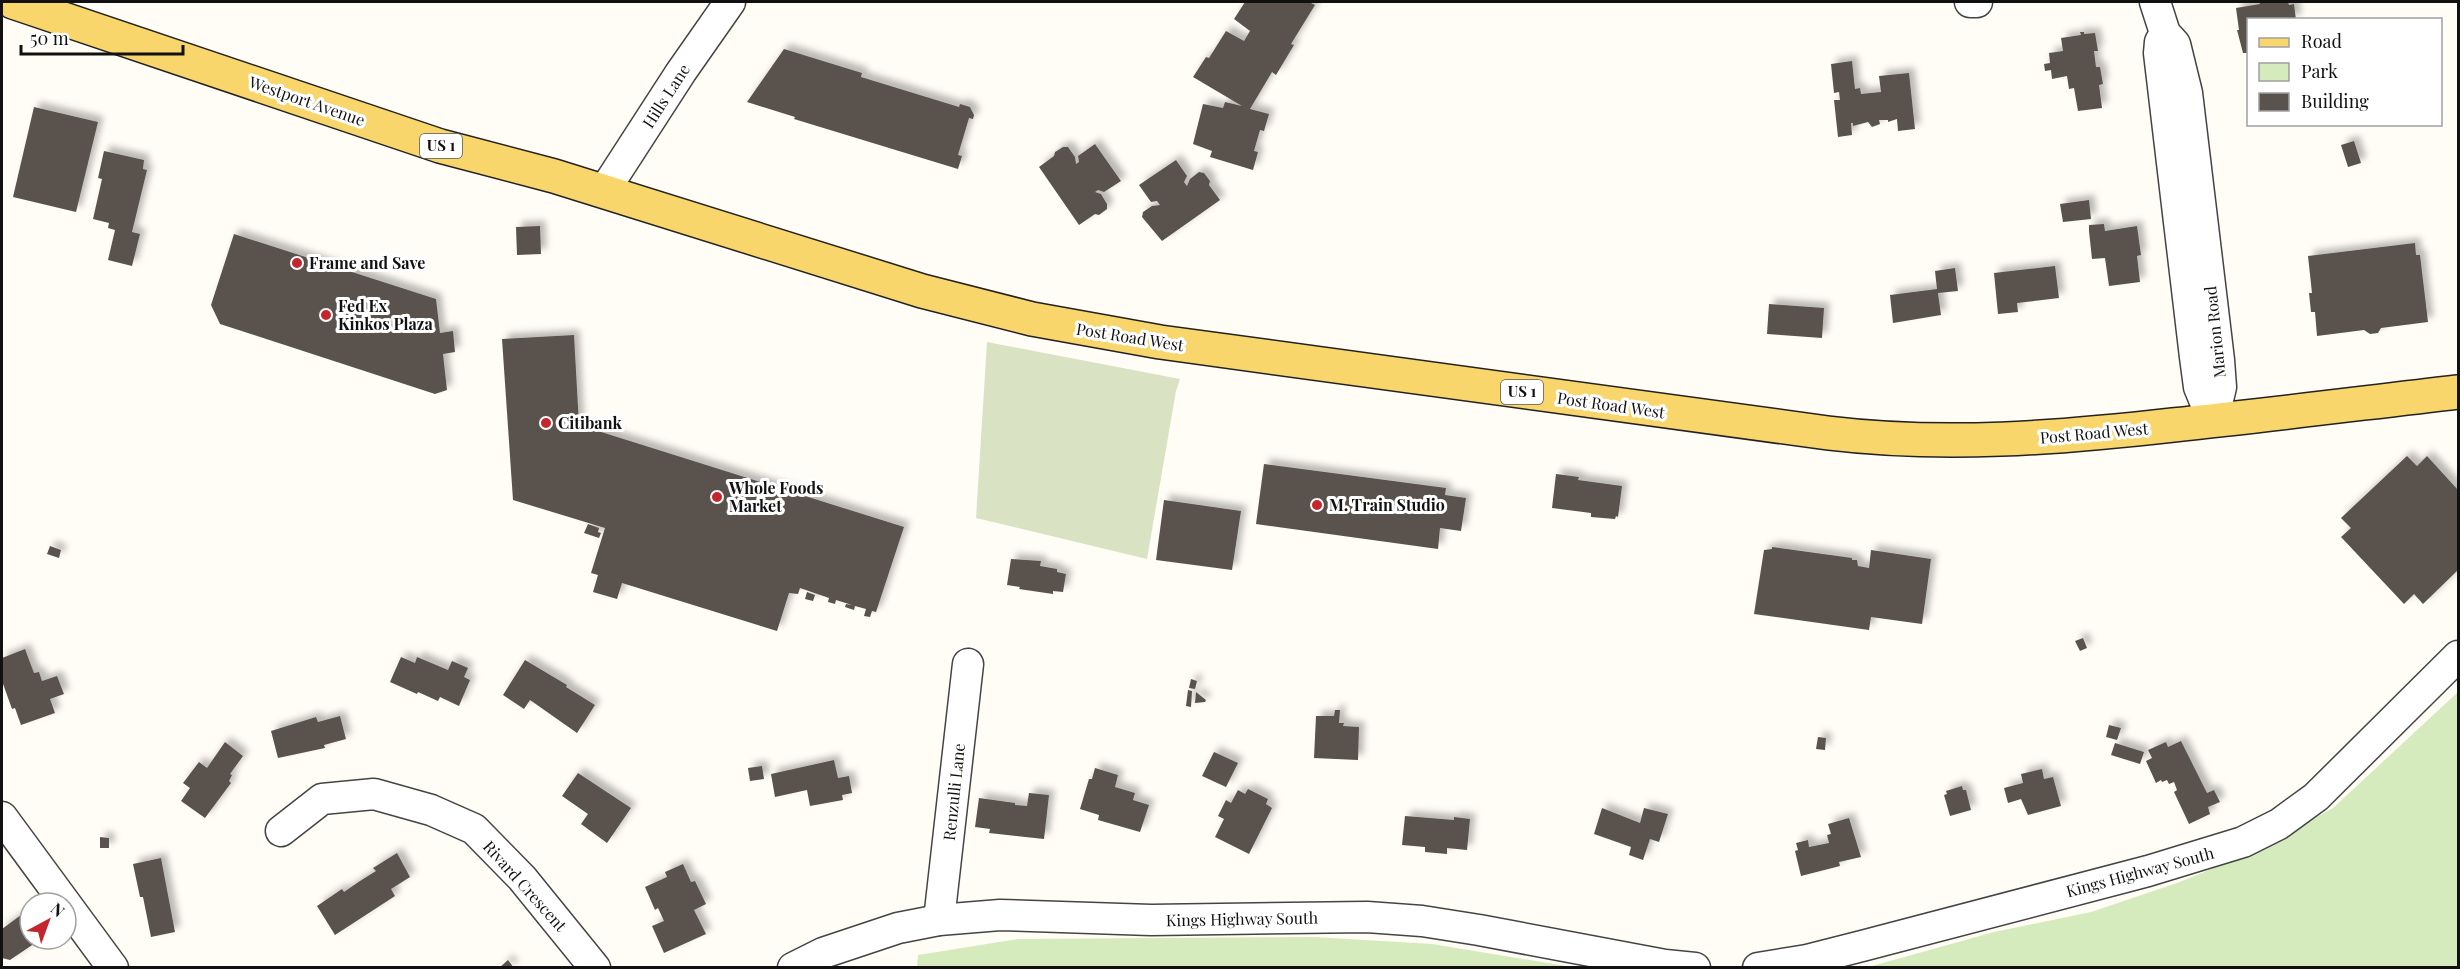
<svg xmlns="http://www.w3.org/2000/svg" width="2460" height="969" font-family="'Playfair Display',serif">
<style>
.green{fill:#d5ebbd}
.cemetery{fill:#d9e3c4}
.building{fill:#5a524d;filter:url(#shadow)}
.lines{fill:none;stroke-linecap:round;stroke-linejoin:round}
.minor-casing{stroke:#444;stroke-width:33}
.major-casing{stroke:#222;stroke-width:36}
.minor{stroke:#fff;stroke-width:30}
.major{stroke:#f9d66b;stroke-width:33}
.poi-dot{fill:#c4262e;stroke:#fff;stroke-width:2}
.labels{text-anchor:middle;stroke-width:6;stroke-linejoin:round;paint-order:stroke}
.shield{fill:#fff;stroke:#585858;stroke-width:1.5}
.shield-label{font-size:15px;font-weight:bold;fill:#111}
.street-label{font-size:16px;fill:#111;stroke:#fff}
.poi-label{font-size:16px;font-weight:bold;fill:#111;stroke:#fff;text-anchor:start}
</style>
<defs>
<filter id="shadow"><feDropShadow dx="5.5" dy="-5.5" stdDeviation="3" flood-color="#0004"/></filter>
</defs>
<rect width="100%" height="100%" fill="#fffdf5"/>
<g class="green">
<polygon points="2458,692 2458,967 1865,968 1994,932 2091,912 2177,883 2249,854 2333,808"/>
<polygon points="1314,937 1432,944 1572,967 917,967 918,955 1018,939"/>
</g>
<polygon class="cemetery" points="987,342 1180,379 1176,391 1147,559 976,518"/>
<g class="building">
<polygon points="1245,2 1309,2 1315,5 1291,44 1294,45 1276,75 1272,72 1250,109 1269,114 1264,131 1260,130 1254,151 1258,152 1253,170 1210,157 1212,151 1193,144 1203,104 1223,108 1225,102 1242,106 1193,77 1206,57 1209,58 1226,31 1244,41 1250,31 1234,19"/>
<polygon points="2259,2 2288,2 2289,5 2294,4 2296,20 2248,20 2248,53 2243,53 2237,30 2239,30 2236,8 2260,4"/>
<polygon points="2080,32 2084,32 2084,34 2095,33 2098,51 2094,51 2096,67 2100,67 2103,84 2099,85 2102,108 2078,111 2074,88 2069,89 2067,76 2052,79 2051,70 2045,71 2044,64 2050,63 2049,53 2063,51 2061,38 2081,35"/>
<polygon points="784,49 862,73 861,77 959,107 960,104 970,107 974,115 973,119 969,118 958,155 962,156 958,169 794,119 795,117 747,102"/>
<polygon points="1852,61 1855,89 1860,88 1861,94 1881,92 1879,76 1909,73 1915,129 1898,131 1897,119 1888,122 1888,120 1879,120 1880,124 1872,127 1868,122 1853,126 1853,123 1851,123 1852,135 1838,137 1834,100 1840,100 1839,92 1834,93 1831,64"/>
<polygon points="34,107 98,122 76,212 13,197"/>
<polygon points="2354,141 2361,163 2348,167 2341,145"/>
<polygon points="1095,144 1121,181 1104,192 1098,190 1095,192 1101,194 1107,204 1107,209 1099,215 1095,214 1079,225 1039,167 1054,156 1055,152 1063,147 1068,147 1075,157 1076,164 1079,162 1078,156"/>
<polygon points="104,151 144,160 143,169 147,170 132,232 140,234 132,266 108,260 115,230 108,228 109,223 93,219 102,179 98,178"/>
<polygon points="1176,160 1187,176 1184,182 1187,186 1190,179 1199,172 1204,173 1210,181 1209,185 1220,200 1162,241 1142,217 1143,212 1152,206 1160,205 1157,201 1151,202 1139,185"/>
<polygon points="2089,200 2091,219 2063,222 2060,204"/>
<polygon points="2104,224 2105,231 2137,226 2141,255 2137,256 2140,282 2109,286 2105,258 2092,259 2089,231 2089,225"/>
<polygon points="540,226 541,254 517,255 516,227"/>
<polygon points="234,234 436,299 440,333 453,331 455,352 443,354 447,390 435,394 220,324 211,305"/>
<polygon points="2415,243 2416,255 2420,255 2428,322 2381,328 2378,333 2370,334 2364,330 2317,336 2315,312 2311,312 2309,293 2312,293 2308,256"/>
<polygon points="2055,266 2059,298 2017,303 2018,312 1998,314 1994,273"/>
<polygon points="1955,268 1958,291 1938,293 1941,315 1893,323 1890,295 1937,289 1935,271"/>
<polygon points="1769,304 1824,308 1822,338 1767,334"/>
<polygon points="574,335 579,425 904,527 876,612 872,611 870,617 864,616 866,609 855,606 854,610 845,607 846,604 852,605 836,600 835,604 828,602 829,598 800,588 798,594 789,593 777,631 622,583 617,599 593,592 598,575 591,573 605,528 513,500 502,339"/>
<polygon points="2407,456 2417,466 2427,456 2458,490 2458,570 2423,604 2414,594 2404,604 2341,537 2351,528 2341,518"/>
<polygon points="1264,464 1446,488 1445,495 1466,498 1461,531 1440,528 1438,549 1256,524"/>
<polygon points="1556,474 1579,477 1578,480 1622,486 1618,517 1616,516 1615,519 1591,517 1591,513 1552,508"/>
<polygon points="1164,500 1241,511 1232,570 1156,560"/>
<polygon points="588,524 599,528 598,532 601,533 599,538 584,533"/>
<polygon points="50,546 61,550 59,558 47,554"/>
<polygon points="1772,547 1852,558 1852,560 1857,560 1858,566 1869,568 1871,550 1931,559 1922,624 1871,617 1869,630 1754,614 1764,550 1772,549"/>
<polygon points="1011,559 1041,561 1040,566 1057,569 1057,572 1066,574 1063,592 1053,591 1053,594 1019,589 1020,587 1007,585"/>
<polygon points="807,592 815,595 813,601 805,599"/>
<polygon points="2083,638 2087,648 2080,651 2075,641"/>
<polygon points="25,649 34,673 39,672 42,681 57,676 64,694 50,699 55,713 21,725 15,708 12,709 2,681 2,658"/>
<polygon points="401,657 415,663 417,657 448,670 452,661 468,668 464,677 470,680 459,706 440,697 438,701 418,692 417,694 390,682"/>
<polygon points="525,660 567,685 566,687 595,705 577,733 530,700 524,709 503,695"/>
<polygon points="1191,679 1197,681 1195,689 1189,688"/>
<polygon points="1188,690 1192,691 1191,707 1186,706"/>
<polygon points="1196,692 1206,700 1205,702 1195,703"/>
<polygon points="1335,710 1340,710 1339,723 1344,723 1343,726 1359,727 1358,760 1314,758 1316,716 1334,716"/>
<polygon points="340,716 346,739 324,745 325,748 278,758 271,731 316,717 318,722"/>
<polygon points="2109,725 2121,728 2117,740 2106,737"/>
<polygon points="1818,737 1826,738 1825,750 1816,749"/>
<polygon points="2181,741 2207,793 2214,790 2220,802 2208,807 2210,814 2189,824 2174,792 2177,790 2174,782 2169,784 2167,780 2162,782 2161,780 2156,783 2146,761 2152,758 2148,750 2166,742 2168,747"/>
<polygon points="225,742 243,756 230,774 232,775 229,781 231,783 205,818 181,801 190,788 183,783 199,762 207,768"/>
<polygon points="2115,743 2144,752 2140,764 2111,755"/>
<polygon points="1214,752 1238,763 1226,787 1202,776"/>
<polygon points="834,760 838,778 849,776 852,793 842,795 843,800 810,806 807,790 775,797 771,774"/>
<polygon points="762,766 764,779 750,781 748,768"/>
<polygon points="1095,768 1118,775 1115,787 1135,793 1133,800 1149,805 1140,832 1098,820 1099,815 1080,809 1089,779 1092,779"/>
<polygon points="2042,769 2044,779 2053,777 2061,806 2028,815 2021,799 2008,803 2004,788 2023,783 2021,774"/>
<polygon points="578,773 631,808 607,843 581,824 588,814 562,796"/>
<polygon points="1962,786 1963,790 1966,790 1971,810 1950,816 1944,795 1947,794 1946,791"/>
<polygon points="1248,789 1268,799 1266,804 1272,808 1249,854 1215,837 1224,819 1218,816 1226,800 1231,803 1238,790 1245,794"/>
<polygon points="1029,793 1049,795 1044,839 989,833 990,829 975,827 979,798 1015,803 1015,805 1027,806"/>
<polygon points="1602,808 1640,823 1644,808 1668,814 1659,842 1650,839 1643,860 1629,855 1631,847 1594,834"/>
<polygon points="1405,816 1454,820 1454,817 1470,819 1467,850 1447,848 1447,854 1425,852 1425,847 1402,845"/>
<polygon points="1849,818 1861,857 1839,862 1840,866 1801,876 1795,851 1798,850 1796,843 1808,840 1809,847 1829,843 1827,835 1831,834 1828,824"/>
<polygon points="100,837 109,838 109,848 100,848"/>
<polygon points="397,853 410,877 391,889 395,896 335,935 317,906 342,889 344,892 360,881 376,871 373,868"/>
<polygon points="161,858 175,932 151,937 143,897 140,897 133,864"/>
<polygon points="683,864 691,882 695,881 706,904 694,910 706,934 664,953 652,926 664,921 658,908 655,910 645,887 667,877 665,872"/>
<polygon points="21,915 30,928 30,939 37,939 38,941 10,960 2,958 2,929"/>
<polygon points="508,960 514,968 499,968"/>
</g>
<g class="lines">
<defs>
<g id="minor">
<polyline points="1970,2 1977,2"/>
<polyline points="2155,2 2165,33 2175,44 2187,93 2219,360 2221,387 2213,421 2199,387 2195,357 2159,53 2160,42 2165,33"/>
<polyline points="604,191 681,72 730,2"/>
<polyline points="2,817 113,968"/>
<polyline points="281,831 322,799 374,794 431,810 474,829 522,878 595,968"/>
<polyline points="939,920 968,664"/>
<polyline points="793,968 823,953 898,928 939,920 1000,915 1151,920 1367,917 1422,921 1479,930 1665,965 1695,968"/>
<polyline points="1758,968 1807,960 1862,946 2148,871 2243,842 2279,824 2316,797 2458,656"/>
</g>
<path id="major" d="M 13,2 L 440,146 L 554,176 L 922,291 L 1032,319 L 1160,342 L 1828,433 C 1944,447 2058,438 2173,425 C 2268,415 2363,403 2458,392"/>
</defs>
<use href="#minor" class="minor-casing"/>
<use href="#major" class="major-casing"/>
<use href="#minor" class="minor"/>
<use href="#major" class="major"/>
</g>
<g class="poi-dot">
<circle cx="297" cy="263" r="6"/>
<circle cx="326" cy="315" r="6"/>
<circle cx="546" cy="423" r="6"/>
<circle cx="717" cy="497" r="6"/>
<circle cx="1317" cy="505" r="6"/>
</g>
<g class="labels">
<g class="shield">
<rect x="420" y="134" width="42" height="24" rx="4.5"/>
<rect x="1501" y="380" width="42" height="24" rx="4.5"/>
</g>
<g class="shield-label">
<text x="441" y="151">US 1</text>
<text x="1522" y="397">US 1</text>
</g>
<g class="street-label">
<text transform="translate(666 96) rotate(-57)" y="6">Hills Lane</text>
<text transform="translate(307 101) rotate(19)" y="6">Westport Avenue</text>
<text transform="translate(2215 332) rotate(-96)" y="6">Marion Road</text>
<text transform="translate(1130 337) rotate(9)" y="6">Post Road West</text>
<text transform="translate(1611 405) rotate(8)" y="6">Post Road West</text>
<text transform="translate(2094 433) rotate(-5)" y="6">Post Road West</text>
<text transform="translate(954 792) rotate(-84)" y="6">Renzulli Lane</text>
<text transform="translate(2140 872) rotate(-15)" y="6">Kings Highway South</text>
<text transform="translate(525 886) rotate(48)" y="6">Rivard Crescent</text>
<text transform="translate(1242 919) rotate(-1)" y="6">Kings Highway South</text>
</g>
<g class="poi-label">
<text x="309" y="269">Frame and Save</text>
<text x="338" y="312">Fed Ex<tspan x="338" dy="18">Kinkos Plaza</tspan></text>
<text x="558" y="429">Citibank</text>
<text x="729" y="494">Whole Foods<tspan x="729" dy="18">Market</tspan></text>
<text x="1329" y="511">M. Train Studio</text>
</g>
</g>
<rect width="2460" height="969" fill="none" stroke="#111111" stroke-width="6"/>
<rect x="2247" y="18" width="195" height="108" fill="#ffffff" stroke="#a0a0a0" stroke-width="1.5"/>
<rect x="2259" y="38" width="30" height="9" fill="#f9d66b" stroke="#a0a0a0" stroke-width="1.5"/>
<text x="2301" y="48" font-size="18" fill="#111111">Road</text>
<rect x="2259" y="63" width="30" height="18" fill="#d5ebbd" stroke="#a0a0a0" stroke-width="1.5"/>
<text x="2301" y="78" font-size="18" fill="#111111">Park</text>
<rect x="2259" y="93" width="30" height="18" fill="#5a524d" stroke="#a0a0a0" stroke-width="1.5"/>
<text x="2301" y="108" font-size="18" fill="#111111">Building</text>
<g transform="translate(48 921) rotate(41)"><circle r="28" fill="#ffffff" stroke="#a0a0a0" stroke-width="1.5"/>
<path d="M0-4.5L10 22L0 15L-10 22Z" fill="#c4262e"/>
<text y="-9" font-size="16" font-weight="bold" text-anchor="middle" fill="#111111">N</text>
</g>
<path d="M21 45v9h162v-9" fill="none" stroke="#111111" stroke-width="3"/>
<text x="30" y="45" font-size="18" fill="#111111" stroke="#ffffff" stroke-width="4.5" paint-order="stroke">50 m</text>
</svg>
